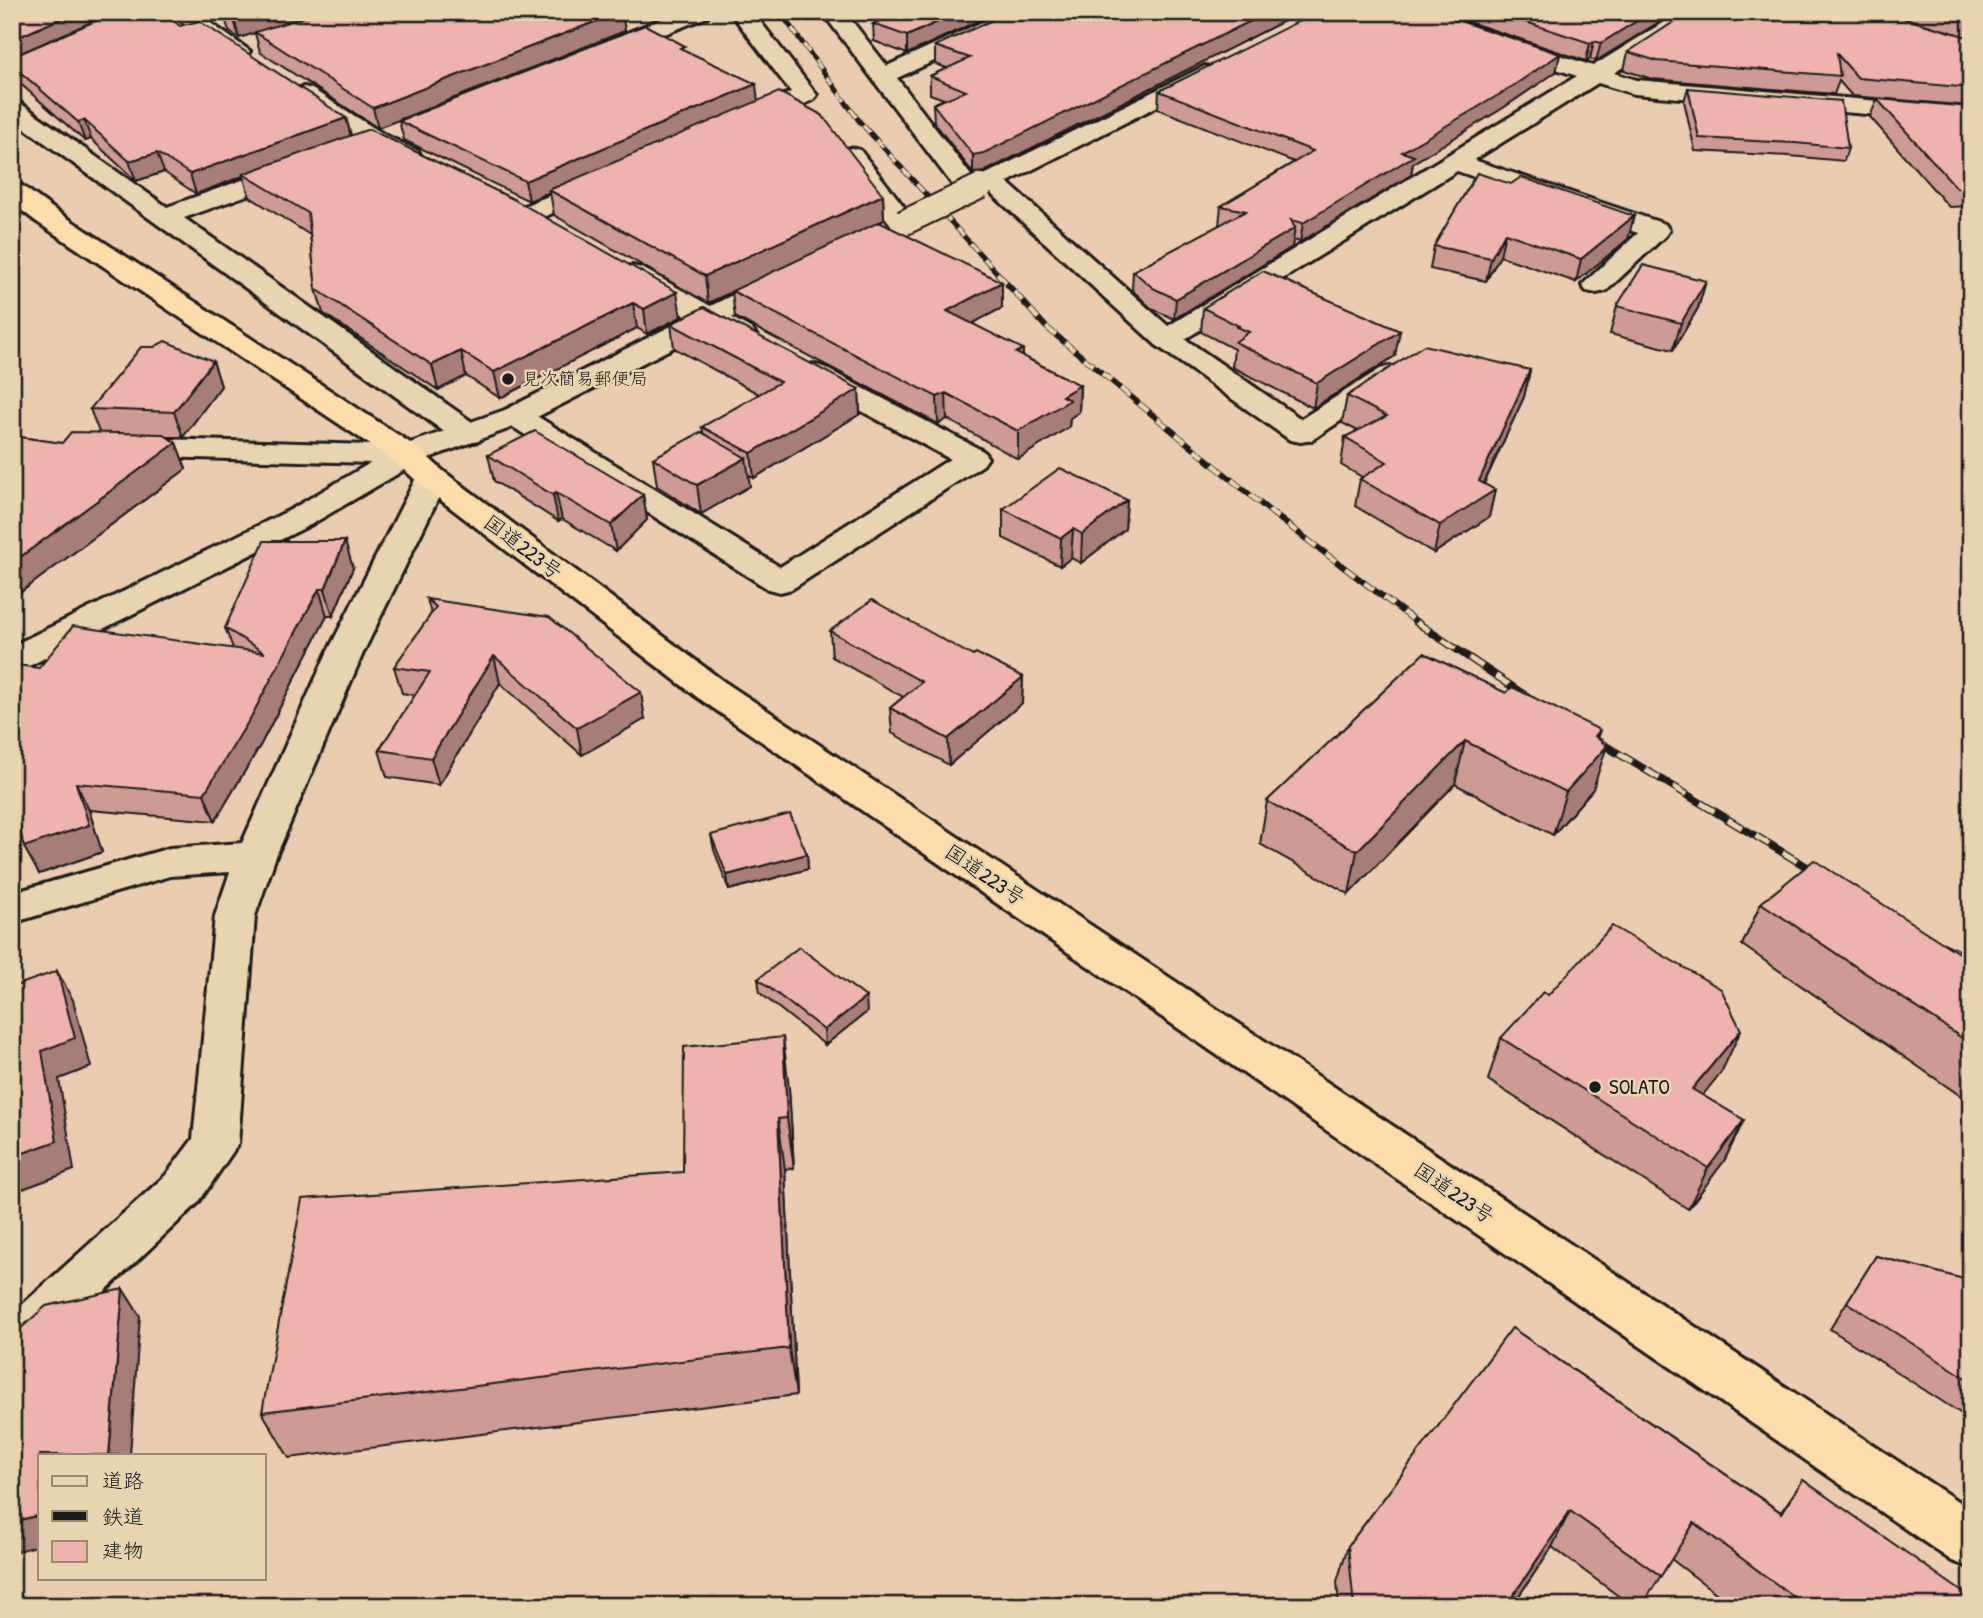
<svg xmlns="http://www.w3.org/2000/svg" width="1983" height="1618" font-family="'Patrick Hand','Klee One',sans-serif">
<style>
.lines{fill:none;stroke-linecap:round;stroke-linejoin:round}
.street-casing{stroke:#1c1c1c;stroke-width:6}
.secondary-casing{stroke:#1c1c1c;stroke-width:6}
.highway-casing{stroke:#1c1c1c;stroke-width:6}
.street{fill:#e9d4b2;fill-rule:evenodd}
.secondary{fill:#e9d4b2;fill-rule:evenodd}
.highway{fill:#fbddab;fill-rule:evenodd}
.rail-far2-casing{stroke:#1c1c1c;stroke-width:5}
.rail-far1-casing{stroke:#1c1c1c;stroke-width:6}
.rail-casing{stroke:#1c1c1c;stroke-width:8}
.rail-far2{stroke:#e9d4b2;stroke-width:3.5;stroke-dasharray:10;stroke-linecap:butt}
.rail-far1{stroke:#e9d4b2;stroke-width:4.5;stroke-dasharray:12;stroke-linecap:butt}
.rail{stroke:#e9d4b2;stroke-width:5;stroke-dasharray:16;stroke-linecap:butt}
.secondary-bridge-casing{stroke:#1c1c1c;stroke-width:28;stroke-linecap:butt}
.secondary-bridge{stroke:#e9d4b2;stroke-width:24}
.wall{fill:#cd9a94;stroke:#1c1c1c;stroke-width:2}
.shaded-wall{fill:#a77d78;stroke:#1c1c1c;stroke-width:2}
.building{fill:#eeb3ac;stroke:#1c1c1c;stroke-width:2}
.poi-dot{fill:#1c1c1c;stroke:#e9d4b2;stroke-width:2.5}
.labels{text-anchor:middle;stroke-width:5;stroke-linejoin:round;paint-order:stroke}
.far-poi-label{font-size:18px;fill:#1c1c1c;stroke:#e9d4b2;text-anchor:start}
.street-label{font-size:21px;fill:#1c1c1c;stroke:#e9d4b2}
.poi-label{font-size:21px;fill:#1c1c1c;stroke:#e9d4b2;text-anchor:start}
</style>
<rect width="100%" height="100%" fill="#eacdb1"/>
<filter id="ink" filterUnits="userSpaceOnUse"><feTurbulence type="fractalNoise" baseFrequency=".0143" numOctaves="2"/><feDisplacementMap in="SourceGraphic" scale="14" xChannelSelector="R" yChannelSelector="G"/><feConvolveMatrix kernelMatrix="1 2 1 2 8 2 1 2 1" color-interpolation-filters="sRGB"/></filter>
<g filter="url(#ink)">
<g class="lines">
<defs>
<g id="street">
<polygon points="169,12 195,12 250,51 247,56 231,56"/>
<polygon points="679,12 710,12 707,17 615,54 599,54 596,49 599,44"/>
<polygon points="730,12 753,12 813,90 817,95 813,100 755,126 746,128 737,126 734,121 737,116 791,92"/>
<polygon points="822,12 845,12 887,66 1004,12 1034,12 1031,17 897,78 979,186 983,191 979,196 970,199 961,196"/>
<polygon points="1396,12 1430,12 1593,66 1680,12 1707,12 1614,73 1637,80 1971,109 1971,123 1634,94 1598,83 1474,160 1665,224 1669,230 1665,236 1606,291 1596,293 1586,291 1582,285 1638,233 1457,171 1185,339 1301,419 1380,369 1390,366 1400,369 1405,375 1400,381 1312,440 1301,442 1290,440 1156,345 978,181 982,176 991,173 1000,176 1168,326 1577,76 1399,17"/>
<path d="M 304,87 L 312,89 L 385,135 L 418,151 L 421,156 L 418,161 C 388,169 322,116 296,99 L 292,94 L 296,89 Z"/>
<polygon points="12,101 20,103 167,207 287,164 296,161 305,164 309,169 305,174 184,218 479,427 483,434 479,441 468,443 457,441 12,119"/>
<polygon points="851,148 860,150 912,217 916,223 912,229 903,231 894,229 839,155 842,150"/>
<polygon points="600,175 609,178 613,183 609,188 537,220 528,222 519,220 515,214 519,208"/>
<polygon points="632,266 642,268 752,329 756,335 752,341 742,344 732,341 622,280 618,274 622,268"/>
<polygon points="813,364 823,367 983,451 988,458 983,465 792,589 780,592 768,589 505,422 501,416 505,410 516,407 527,410 780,567 950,459 803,379 798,373 803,367"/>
<polygon points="126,438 407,446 418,448 423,455 418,462 407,464 126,456 115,454 111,447 115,440"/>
<polygon points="432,469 443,471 448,478 363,653 276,856 255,916 238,1144 198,1203 30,1362 12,1369 12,1314 166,1175 193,1139 215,916 230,872 170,876 12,923 12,893 170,848 242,843 327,653 416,478 421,471"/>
</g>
<g id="secondary">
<polygon points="1205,66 1213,68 1217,73 1213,78 990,191 981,194 972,191 968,186 972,181"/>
<polygon points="782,273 792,275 796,281 792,287 527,422 418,462 312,524 25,668 12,671 12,646 290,510 396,448 505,410 772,275"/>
</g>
<polygon id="highway" points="12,182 21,185 55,210 418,448 443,471 723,681 1971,1510 1971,1568 1952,1561 697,697 421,485 396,462 37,222 12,203"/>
</defs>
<use href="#street" class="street-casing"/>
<use href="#secondary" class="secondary-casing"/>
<use href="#highway" class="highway-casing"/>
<use href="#street" class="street"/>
<use href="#secondary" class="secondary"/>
<use href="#highway" class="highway"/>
<defs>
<polyline id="rail-far2" points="780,12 860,122 1000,276"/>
<polyline id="rail-far1" points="998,274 1046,327 1272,513 1419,624"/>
<g id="rail">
<polyline points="1416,622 1532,700"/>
<polyline points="1591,737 1822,876"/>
<polyline points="1943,946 1971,959"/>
</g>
</defs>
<use href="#rail-far2" class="rail-far2-casing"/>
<use href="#rail-far1" class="rail-far1-casing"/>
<use href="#rail" class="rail-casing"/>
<use href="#rail-far2" class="rail-far2"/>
<use href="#rail-far1" class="rail-far1"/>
<use href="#rail" class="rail"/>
<defs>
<polyline id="secondary-bridge" points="903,223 981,186"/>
</defs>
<use href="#secondary-bridge" class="secondary-bridge-casing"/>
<use href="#secondary-bridge" class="secondary-bridge"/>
</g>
<g class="wall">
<polygon points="223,12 622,12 625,31 378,128 260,52 255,33 239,38 229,31"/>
<polygon points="872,12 997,12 907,54 874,41 873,24 887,18"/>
<polygon points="1010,12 1302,12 984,172 973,173 934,122 933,104 944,99 930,94 930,76 947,68 935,64 935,46"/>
<polygon points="1439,12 1675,12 1596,61 1590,59 1586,61"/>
<polygon points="1884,12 1971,12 1971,106 1852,96 1839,81 1834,94 1652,79 1624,70 1628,52 1957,34"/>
<polygon points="180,26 346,118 351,135 681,317 647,334 637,328 500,398 466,376 438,390 323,313 316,289 310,235 250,197 243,176 196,194 164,172 136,181 91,139 85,141 14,78 12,75 12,57"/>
<polygon points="686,51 757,101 883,195 884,220 880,222 1002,308 972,323 1023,356 1080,385 1079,412 1070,418 1069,427 1018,459 947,419 938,424 735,317 732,292 708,303 554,215 550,192 529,201 404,140 399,121"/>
<polygon points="1560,54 1556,72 1503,108 1413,163 1411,175 1300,242 1293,240 1292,247 1174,319 1151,308 1132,290 1133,271 1220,225 1219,225 1221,206 1294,162 1158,109 1159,91"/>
<polygon points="1688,88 1848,148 1844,161 1790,156 1695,151 1684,101"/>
<polygon points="1877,99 1971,107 1971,206 1949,207 1870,117"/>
<polygon points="1477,173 1628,239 1576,282 1500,256 1486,281 1430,269 1434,246"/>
<polygon points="1706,281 1698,308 1673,350 1610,334 1617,306"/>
<polygon points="1203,308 1395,356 1313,408 1232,367 1234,349 1201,332"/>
<polygon points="671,324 859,389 860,414 754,478 748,475 750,486 701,514 657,486 653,458 703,432 702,427 759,394 674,348"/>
<polygon points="213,361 221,386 183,437 166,437 176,443 186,469 21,592 12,589 12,436 62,443 99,432 90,409"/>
<polygon points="1530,370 1524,397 1484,484 1495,490 1489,517 1434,553 1355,506 1360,479 1362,477 1341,465 1345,437 1358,431 1342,423 1347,396"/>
<polygon points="488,455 643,495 647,520 616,551 562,519 558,521 494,481"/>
<polygon points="1127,500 1125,529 1081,563 1071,558 1060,566 1003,538 1003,509"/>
<polygon points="353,568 333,616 327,616 261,744 215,821 89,810 102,852 39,874 39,668 233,648 225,628"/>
<polygon points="427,599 645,719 582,755 500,683 439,785 387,777 379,750 415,695 402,693 394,667 431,614"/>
<polygon points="830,631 973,656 1023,677 1022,703 949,765 892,733 890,708 903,697 832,657"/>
<polygon points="1424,653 1597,738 1593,789 1553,835 1455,784 1349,894 1260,844 1267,801"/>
<polygon points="711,835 807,854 808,869 729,890 714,850"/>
<polygon points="1761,903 1971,961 1971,1103 1742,945"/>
<polygon points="758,979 867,1012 825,1045 760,993"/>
<polygon points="1548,995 1722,1071 1702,1095 1744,1120 1724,1161 1688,1209 1488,1080 1501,1038"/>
<polygon points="789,1088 794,1168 785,1169 796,1395 289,1458 262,1412 683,1172"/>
<polygon points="1876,1256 1971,1281 1971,1420 1830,1329"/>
<polygon points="1512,1328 1781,1512 1803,1480 1971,1606 1733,1606 1671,1559 1642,1606 1632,1606 1552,1547 1512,1606 1339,1606 1337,1581 1348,1546"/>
</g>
<g class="shaded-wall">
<polygon points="75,12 114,12 12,57 12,40"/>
<polygon points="255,12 321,12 239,38 234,19"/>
<polygon points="620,12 622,12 625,31 378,128 373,108"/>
<polygon points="959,12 997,12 907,54 907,36"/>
<polygon points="1269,12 1302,12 984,172 973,173 973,155"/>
<polygon points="1651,12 1675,12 1596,61 1601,43"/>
<polygon points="1594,41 1590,59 1586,61 1590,43"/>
<polygon points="1560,54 1556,72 1503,108 1413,163 1411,175 1300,242 1303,223 1402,152"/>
<polygon points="756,84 758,103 549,190 550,192 529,201 525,181"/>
<polygon points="346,118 351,137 243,174 243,176 196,194 190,174"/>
<polygon points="84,120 91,139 85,141 78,122"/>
<polygon points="157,153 164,172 136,181 129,161"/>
<polygon points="883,195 884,220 708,303 705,276"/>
<polygon points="1634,216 1628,239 1576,282 1581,259"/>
<polygon points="1295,228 1292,247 1174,319 1176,299"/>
<polygon points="1505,233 1500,256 1486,281 1491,258"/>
<polygon points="1706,281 1698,308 1673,350 1681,323"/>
<polygon points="1002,282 1002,308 947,337 947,311"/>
<polygon points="677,292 681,317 647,334 644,309"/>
<polygon points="633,303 637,328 500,398 494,372"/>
<polygon points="1400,331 1395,356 1313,408 1317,383"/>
<polygon points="1023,349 1023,375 1016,353"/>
<polygon points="461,351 466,376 438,390 432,365"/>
<polygon points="213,361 221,386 183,437 174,412"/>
<polygon points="1530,370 1524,397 1475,502 1495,490 1489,517 1434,553 1440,525 1479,481"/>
<polygon points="1080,385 1079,412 1070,418 1069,427 1018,459 1018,431 1062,396"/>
<polygon points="859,389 860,414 754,478 751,453"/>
<polygon points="946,393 947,419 938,424 937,397"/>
<polygon points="176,443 186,469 21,592 12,574 12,563"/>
<polygon points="746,458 750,486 701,514 697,485"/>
<polygon points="556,493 562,519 558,521 553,495"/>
<polygon points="643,495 647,520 616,551 611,525"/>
<polygon points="1127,500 1125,529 1081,563 1082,534"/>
<polygon points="1073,529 1071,558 1060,566 1061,538"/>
<polygon points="345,541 353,568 333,616 325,589"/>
<polygon points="319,589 327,616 261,744 215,821 204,794"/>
<polygon points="494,656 500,683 439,785 431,758"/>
<polygon points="1023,677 1022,703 949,765 948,739"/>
<polygon points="641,692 645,719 582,755 577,728"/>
<polygon points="1600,730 1588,767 1607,746 1593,789 1553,835 1566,792 1595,736"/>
<polygon points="1465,741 1455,784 1349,894 1357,851"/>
<polygon points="76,783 89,810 102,852 39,874 24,847"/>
<polygon points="807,854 808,869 729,890 727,875"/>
<polygon points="57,971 73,1000 91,1067 59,1079 74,1170 12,1193 12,1157 42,1051"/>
<polygon points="866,997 867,1012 825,1045 824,1030"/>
<polygon points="1741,1030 1722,1071 1674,1131 1692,1089"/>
<polygon points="783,1037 789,1088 794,1168 787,1118"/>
<polygon points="778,1119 785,1169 796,1395 789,1348"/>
<polygon points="1744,1120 1724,1161 1688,1209 1708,1168"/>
<polygon points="123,1289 140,1316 130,1455 109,1455"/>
<polygon points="1570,1511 1552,1547 1512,1606 1506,1606"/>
<polygon points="40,1515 40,1545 18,1551 12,1545 12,1522"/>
</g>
<g class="building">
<polygon points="12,12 75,12 12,40"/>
<polygon points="116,12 162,12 180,26 199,21 346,118 190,174 157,153 129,161 84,120 78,122 12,65 12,57"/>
<polygon points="224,12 255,12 234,19"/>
<polygon points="321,12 620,12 373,108 255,32"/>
<polygon points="898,12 959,12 907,36 873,24"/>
<polygon points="1010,12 1269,12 984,153 973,155 933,104 966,91 930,76 970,58 935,46"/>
<polygon points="1317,12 1432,12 1560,54 1507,90 1402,152 1414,156 1303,223 1291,220 1295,228 1176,299 1153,288 1133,271 1246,211 1221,206 1313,151 1159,91"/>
<polygon points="1495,12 1651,12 1601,43 1594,41 1590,43"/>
<polygon points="1689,12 1882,12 1971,38 1971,88 1858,78 1837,54 1840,76 1657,61 1628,52"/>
<polygon points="1949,12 1971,12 1971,19"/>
<polygon points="645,25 685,46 680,48 756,84 525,181 399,121"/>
<polygon points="1688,88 1841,101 1848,148 1795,143 1699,138"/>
<polygon points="779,92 822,115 883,195 705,276 549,190"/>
<polygon points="1877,99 1971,107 1971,187 1957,188"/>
<polygon points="369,129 513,199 677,292 644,309 633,303 494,372 461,351 432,365 316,289 308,213 243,174"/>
<polygon points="1477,173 1511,184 1521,177 1634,216 1581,259 1505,233 1491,258 1434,246"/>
<polygon points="879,222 1002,282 947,311 1023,349 1016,353 1080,385 1062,396 1070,400 1018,431 946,393 937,397 732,291"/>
<polygon points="1643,265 1706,281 1681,323 1617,306"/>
<polygon points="1263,271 1400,331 1317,383 1235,342 1249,332 1237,327 1239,326 1203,308"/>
<polygon points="704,307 859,389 751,453 702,427 780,382 671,324"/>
<polygon points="165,341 213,361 174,412 90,409 141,347 154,347"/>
<polygon points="1424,345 1530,370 1479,481 1495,490 1440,525 1360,479 1387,462 1345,437 1387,416 1347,396"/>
<polygon points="535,431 643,495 611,525 556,493 553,495 488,455"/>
<polygon points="71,432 163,434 176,443 12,563 12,436 62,443"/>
<polygon points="701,432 746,458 697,485 653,458"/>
<polygon points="1060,468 1127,500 1082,534 1073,529 1061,538 1003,509"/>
<polygon points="264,541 345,541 325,589 319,589 251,717 204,794 76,783 89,825 24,847 12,797 12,670 17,665 39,668 73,626 265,653 225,628"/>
<polygon points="427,599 549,617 641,692 577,728 494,656 431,758 379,750 430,672 394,667 436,607"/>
<polygon points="872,600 973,656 976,653 1023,677 948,739 890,708 922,682 830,631"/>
<polygon points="1424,653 1506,693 1512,687 1600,730 1595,736 1607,746 1566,792 1465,741 1357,851 1267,801"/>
<polygon points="790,814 807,854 727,875 711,835"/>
<polygon points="1814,860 1971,961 1971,1044 1761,903"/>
<polygon points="1612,926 1721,989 1741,1030 1692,1089 1744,1120 1708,1168 1501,1038 1543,992 1548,995"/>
<polygon points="799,947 866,997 824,1030 758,979"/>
<polygon points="57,971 75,1038 42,1051 57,1141 12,1157 12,987"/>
<polygon points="783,1037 787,1118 778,1119 789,1348 262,1412 302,1199 683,1172 684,1047"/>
<polygon points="1876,1256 1971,1281 1971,1381 1847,1302"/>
<polygon points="123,1289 109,1455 40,1455 40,1515 12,1522 12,1393 20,1329 46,1306"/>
<polygon points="1512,1328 1782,1513 1803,1480 1971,1598 1971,1606 1806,1606 1694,1523 1661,1576 1570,1511 1506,1606 1354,1606 1348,1546"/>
</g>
</g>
<g class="poi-dot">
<circle cx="508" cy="379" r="7"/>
<circle cx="1595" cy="1087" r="7"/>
</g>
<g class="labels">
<g class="far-poi-label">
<text x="522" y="385">見次簡易郵便局</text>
</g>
<g class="street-label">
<text transform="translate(523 547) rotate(37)" y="7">国道223号</text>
<text transform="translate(985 875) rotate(34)" y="7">国道223号</text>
<text transform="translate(1454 1193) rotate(34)" y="7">国道223号</text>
</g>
<g class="poi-label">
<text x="1609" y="1094">SOLATO</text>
</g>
</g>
<rect width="1983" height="1618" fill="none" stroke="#e9d4b2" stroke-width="42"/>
<rect x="21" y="21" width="1941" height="1576" fill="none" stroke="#1c1c1c" stroke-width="2.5" filter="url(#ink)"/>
<rect x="38" y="1454" width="228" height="126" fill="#e9d4b2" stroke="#978a76" stroke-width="2"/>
<rect x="52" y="1476" width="35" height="10" fill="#e9d4b2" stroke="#978a76" stroke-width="2"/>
<text x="102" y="1488" font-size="21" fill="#1c1c1c">道路</text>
<rect x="52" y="1511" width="35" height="10" fill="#1c1c1c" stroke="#978a76" stroke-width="2"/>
<text x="102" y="1524" font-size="21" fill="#1c1c1c">鉄道</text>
<rect x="52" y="1541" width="35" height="21" fill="#eeb3ac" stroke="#978a76" stroke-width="2"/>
<text x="102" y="1558" font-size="21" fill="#1c1c1c">建物</text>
</svg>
